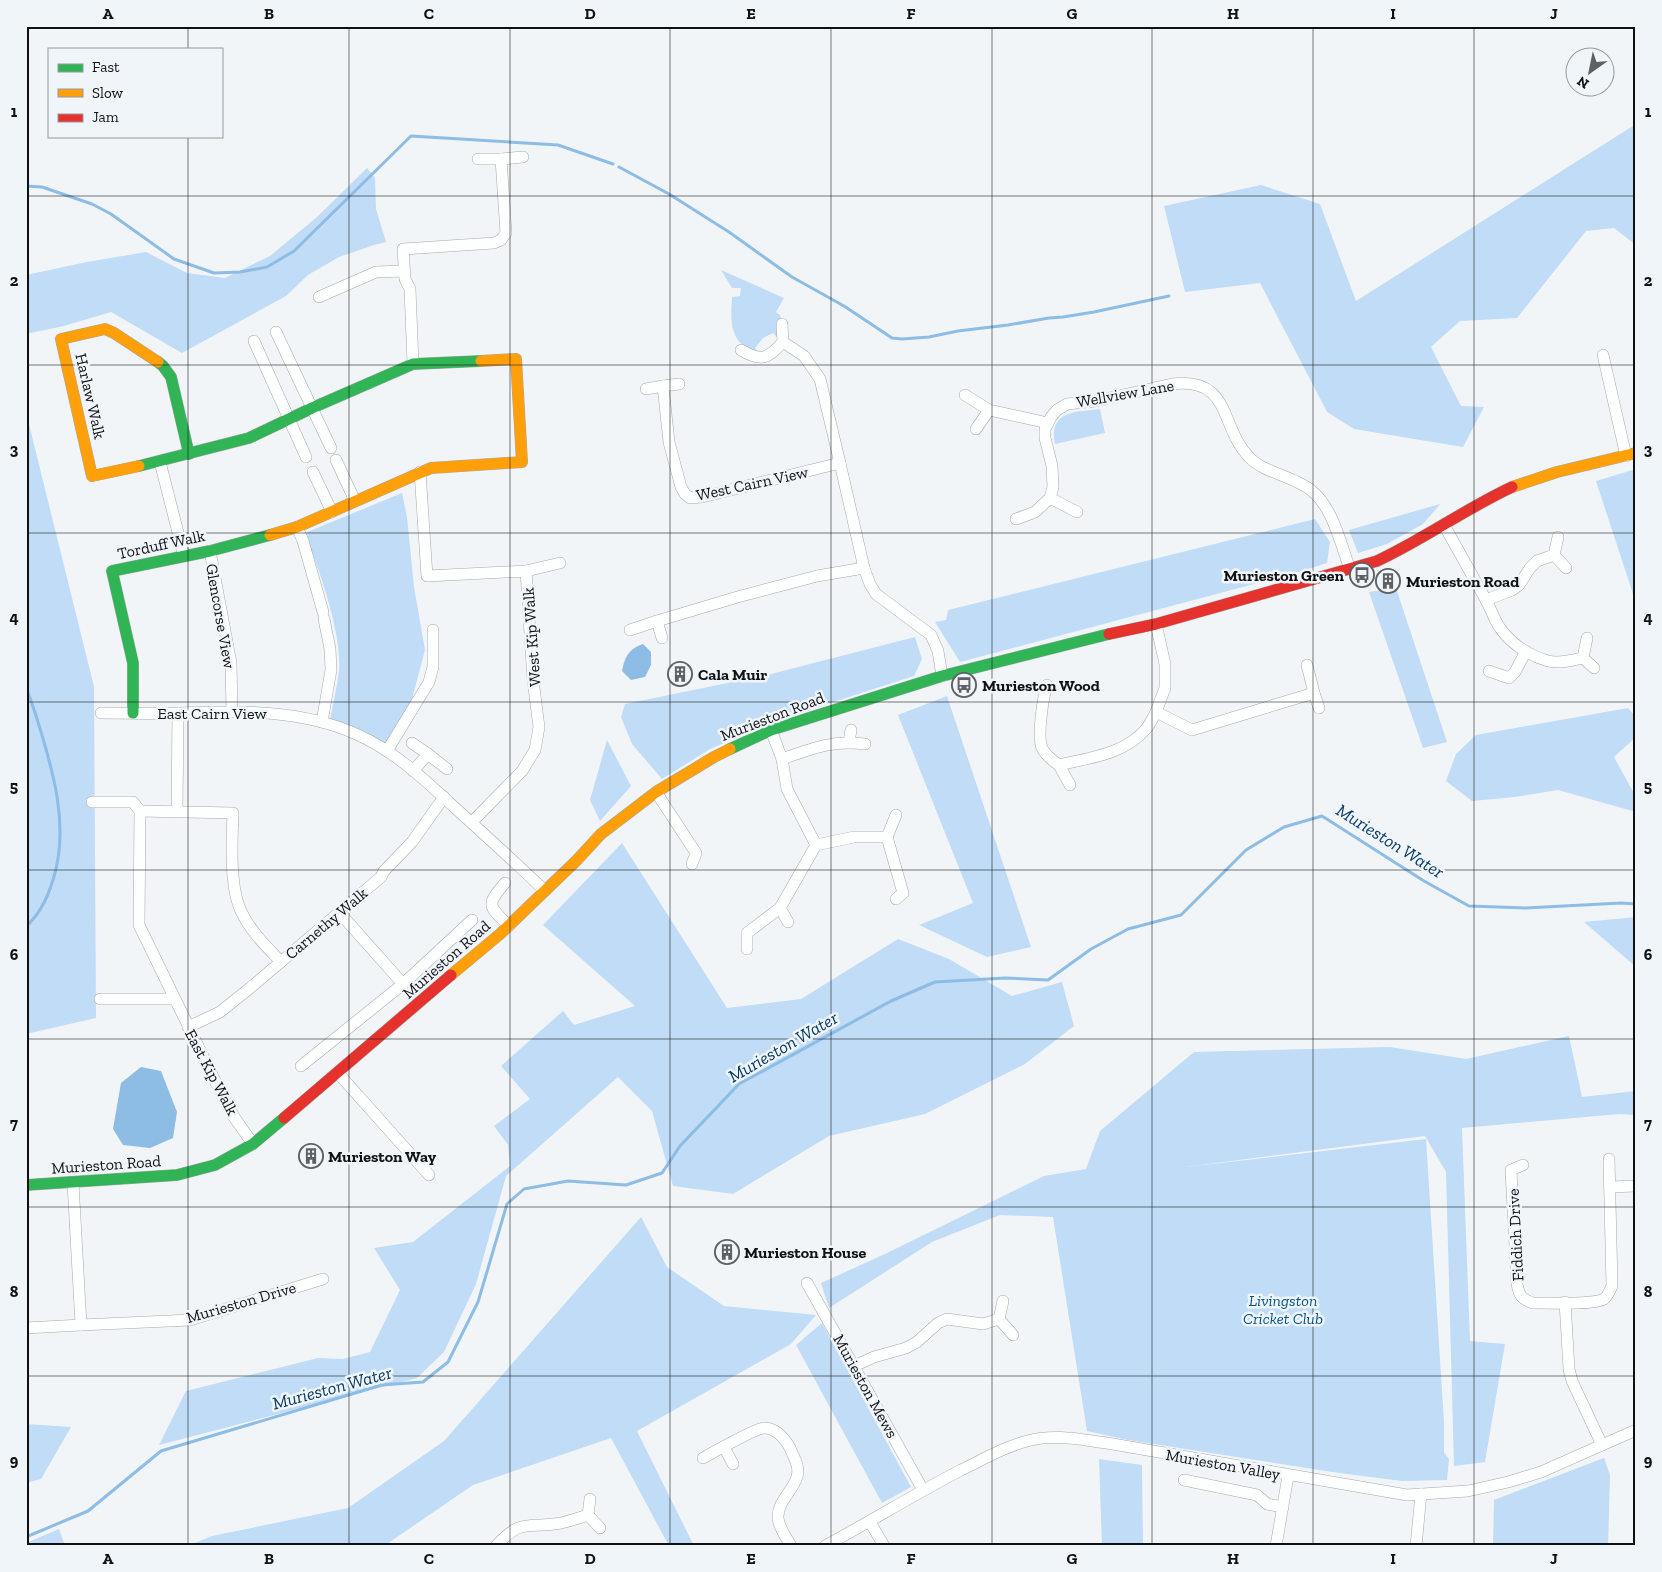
<svg xmlns="http://www.w3.org/2000/svg" width="1662" height="1572" font-family="'Zilla Slab',serif">
<style>
.green{fill:#c0dcf6}
.water{fill:#8dbce4}
.lines{fill:none;stroke-linecap:round;stroke-linejoin:round}
.stream{stroke:#8dbce4;stroke-width:3}
.street-casing{stroke:#a6a9aa;stroke-width:12}
.fast-casing{stroke:#a6a9aa;stroke-width:12}
.slow-casing{stroke:#a6a9aa;stroke-width:12}
.jam-casing{stroke:#a6a9aa;stroke-width:12}
.street{stroke:#fdfefe;stroke-width:11}
.fast{stroke:#30b455;stroke-width:11}
.slow{stroke:#ff9f0a;stroke-width:11}
.jam{stroke:#e5322d;stroke-width:11}
.grid{fill:none;stroke:#0f1113;stroke-width:1;stroke-opacity:0.55}
.labels{text-anchor:middle;stroke-width:5;stroke-linejoin:round;paint-order:stroke}
.street-label{font-size:16px;fill:#0f1113;stroke:#f0f5fa}
.poi-label{font-size:16px;font-weight:bold;fill:#0f1113;stroke:#f0f5fa;text-anchor:start}
.park-label{font-size:16px;font-style:italic;fill:#035387;stroke:#f0f5fa}
.water-label{font-size:18px;font-style:italic;fill:#093b61;stroke:#f0f5fa}
.neatline{fill:none;stroke:#0f1113;stroke-width:2}
.grid-label{font-size:16px;text-anchor:middle;font-weight:bold;fill:#0f1113}
</style>
<rect width="100%" height="100%" fill="#f2f5f8"/>
<g class="green">
<polygon points="1636,124 1636,245 1614,228 1586,231 1517,318 1460,321 1431,347 1461,406 1484,407 1463,447 1354,429 1327,412 1260,283 1185,292 1164,206 1261,185 1320,204 1356,301"/>
<polygon points="367,168 375,178 376,209 386,242 374,245 339,257 308,275 286,296 182,353 111,312 64,326 26,334 26,275 87,262 146,252 187,273 225,278 270,256 317,217"/>
<path d="M 721,270 L 784,298 L 776,312 L 780,315 L 782,322 L 776,324 L 778,338 L 773,333 L 763,338 L 755,348 L 760,355 C 730,344 730,325 732,297 L 740,296 L 741,288 L 732,288 Z"/>
<path d="M 1100,409 L 1105,433 L 1055,444 C 1048,410 1077,412 1100,409 Z"/>
<polygon points="26,412 94,687 96,1018 26,1034"/>
<polygon points="1636,469 1636,603 1596,481"/>
<path d="M 402,493 L 407,517 L 414,587 L 425,650 L 411,703 L 386,745 L 330,720 C 333,704 337,687 339,671 C 342,632 319,570 305,533 Z"/>
<polygon points="1440,504 1423,524 1387,544 1358,553 1349,530"/>
<polygon points="1315,519 1330,542 1327,563 1296,573 960,662 935,622 946,620 948,610"/>
<polygon points="1396,588 1447,742 1423,748 1369,592"/>
<polygon points="915,637 922,659 914,676 777,720 710,749 662,779 632,744 621,717 625,704 767,675"/>
<polygon points="947,696 1031,947 987,957 919,925 973,903 898,715"/>
<polygon points="1628,708 1636,717 1636,737 1614,757 1636,797 1636,812 1558,790 1515,797 1472,801 1446,781 1456,754 1476,735"/>
<polygon points="607,740 631,786 600,821 590,800"/>
<polygon points="622,843 727,1008 801,999 898,939 949,959 1012,996 1062,982 1074,1026 1025,1064 925,1114 829,1136 733,1194 673,1186 652,1111 618,1077 506,1176 476,1284 444,1352 417,1378 159,1445 186,1391 318,1358 343,1359 370,1352 400,1290 374,1248 413,1242 510,1166 508,1145 494,1126 530,1099 501,1066 563,1011 574,1025 635,1006 543,925"/>
<polygon points="1636,917 1636,967 1584,922"/>
<polygon points="1569,1036 1582,1097 1636,1091 1636,1115 1619,1114 1462,1128 1470,1341 1505,1344 1485,1462 1454,1466 1446,1172 1425,1136 1186,1167 1426,1139 1444,1422 1444,1452 1449,1459 1447,1480 1402,1481 1332,1472 1128,1440 1087,1431 1053,1217 1000,1215 932,1242 829,1308 821,1283 887,1253 1044,1176 1086,1169 1100,1131 1194,1052 1390,1047 1466,1059"/>
<polygon points="641,1217 667,1267 724,1306 816,1315 791,1344 637,1431 694,1546 669,1546 611,1438 473,1485 384,1546 187,1546 212,1536 348,1508 444,1441"/>
<polygon points="822,1323 911,1487 882,1503 796,1345"/>
<polygon points="26,1424 71,1427 41,1479 26,1483"/>
<polygon points="1604,1458 1610,1475 1608,1546 1493,1546 1494,1500"/>
<polygon points="1099,1459 1142,1465 1143,1546 1102,1546"/>
<polygon points="59,1529 65,1546 26,1546 26,1543"/>
</g>
<g class="water">
<path d="M 643,644 L 651,652 L 651,665 L 645,677 L 631,680 L 622,671 C 625,656 629,649 643,644 Z"/>
<polygon points="141,1067 161,1071 177,1112 173,1138 150,1148 123,1145 113,1129 121,1083"/>
</g>
<g class="lines">
<g class="stream">
<polyline points="619,167 669,194 729,232 792,277 844,306 892,338 902,339 929,337 958,331 1008,325 1049,318 1063,317 1094,312 1169,296"/>
<polyline points="26,186 42,187 92,204 111,214 174,259 214,273 240,272 267,267 294,251 411,136 558,145 613,164"/>
<path d="M 26,686 C 29,697 34,708 37,719 C 53,770 70,827 53,880 C 48,896 40,915 26,926"/>
<polyline points="26,1537 88,1511 161,1451 382,1385 423,1382 448,1362 478,1302 507,1204 524,1189 568,1181 626,1185 662,1173 680,1146 739,1084 891,1001 935,982 1005,978 1048,980 1091,949 1128,929 1181,915 1246,850 1284,827 1322,816 1424,881 1469,906 1526,908 1621,903 1636,904"/>
</g>
<defs>
<g id="street">
<polyline points="501,159 523,157"/>
<polyline points="319,297 376,272 404,271"/>
<polyline points="782,324 783,342"/>
<polyline points="276,332 331,448"/>
<polyline points="254,341 306,457"/>
<path d="M 741,350 C 761,362 768,359 783,342 L 804,356 L 820,379 L 840,463"/>
<polyline points="1603,355 1626,456"/>
<polyline points="413,364 410,289 405,279 403,249 494,243 501,240 506,233 501,159 478,159"/>
<polyline points="679,384 663,386 669,442 681,487 685,494 690,498 702,497 840,463 864,568 870,584 876,594 931,635 938,651 942,676"/>
<polyline points="646,389 663,386"/>
<polyline points="965,395 989,410"/>
<polyline points="976,429 989,410 1048,423"/>
<polyline points="336,460 355,501"/>
<polyline points="160,462 184,556"/>
<polyline points="313,472 332,512"/>
<polyline points="420,472 427,576 526,571 533,680 539,727 535,750 522,771 472,822"/>
<path d="M 1077,512 L 1050,498 L 1053,487 L 1052,466 L 1045,438 L 1045,429 L 1051,417 L 1057,410 L 1067,404 L 1096,401 L 1172,384 C 1232,377 1219,426 1249,457 C 1260,469 1278,473 1293,480 C 1299,483 1307,486 1312,491 C 1333,508 1341,545 1350,569"/>
<polyline points="1016,519 1035,512 1050,498"/>
<polyline points="1444,525 1486,600 1512,590 1519,585 1530,568 1537,561 1554,555 1558,537"/>
<polyline points="297,527 303,541 323,612"/>
<polyline points="210,551 231,663 232,711"/>
<polyline points="1554,555 1566,568"/>
<polyline points="526,571 560,563"/>
<path d="M 1486,600 C 1491,609 1494,620 1500,628 C 1511,644 1530,656 1548,661 C 1560,664 1572,660 1583,658 L 1587,638"/>
<polyline points="1156,624 1165,664 1165,688 1156,712 1192,730 1314,693 1307,665"/>
<polyline points="630,630 657,621"/>
<polyline points="662,638 657,621 741,596 817,576 864,568"/>
<polyline points="1583,658 1594,668"/>
<polyline points="1489,671 1509,678 1515,672 1526,651"/>
<path d="M 1047,685 C 1043,697 1037,737 1042,748 C 1046,756 1053,761 1059,765"/>
<polyline points="1314,693 1319,708"/>
<path d="M 101,713 C 127,713 154,714 180,713 C 240,711 300,709 356,734 C 393,750 424,779 453,806 C 484,834 515,862 545,891"/>
<polyline points="322,722 331,670 330,649 324,619"/>
<path d="M 771,730 L 782,759 C 813,748 832,740 865,744"/>
<polyline points="849,742 851,730"/>
<polyline points="412,743 428,754 413,771"/>
<polyline points="387,751 429,682 433,667 433,630"/>
<polyline points="428,754 447,769"/>
<polyline points="782,759 787,789 816,845"/>
<path d="M 1070,785 L 1059,765 C 1089,758 1125,754 1146,729 C 1150,724 1153,718 1156,712"/>
<polyline points="656,792 696,853 692,864"/>
<polyline points="92,802 133,802 140,811 139,925 217,1085 234,1117 253,1144"/>
<path d="M 140,811 L 233,813 C 232,841 229,888 242,913 C 251,932 267,947 281,962"/>
<polyline points="177,811 178,713"/>
<polyline points="887,837 903,893 896,899"/>
<path d="M 505,883 C 485,906 489,906 509,926"/>
<polyline points="780,908 788,922"/>
<polyline points="747,949 747,933 780,908 816,845 854,837 887,837 896,815"/>
<polyline points="403,984 472,920"/>
<polyline points="100,999 174,999"/>
<polyline points="188,1027 220,1012 250,988 381,877 384,871 412,842 444,797"/>
<polyline points="301,1066 403,984 339,912"/>
<polyline points="338,1073 429,1175"/>
<path d="M 1523,1165 L 1511,1170 L 1517,1284 C 1519,1295 1521,1299 1533,1303 C 1547,1303 1594,1305 1604,1299 C 1608,1296 1610,1290 1612,1286 L 1609,1159"/>
<polyline points="73,1183 81,1325 190,1320 323,1279"/>
<polyline points="1610,1187 1635,1186"/>
<polyline points="807,1283 923,1490"/>
<polyline points="1565,1302 1569,1369 1572,1381 1602,1445"/>
<polyline points="999,1319 1013,1335"/>
<polyline points="26,1328 81,1325"/>
<polyline points="854,1366 874,1357 906,1348 917,1342 938,1323 947,1319 983,1324 999,1319 1003,1301"/>
<polyline points="724,1447 733,1464"/>
<path d="M 703,1458 C 712,1453 756,1428 764,1428 C 776,1428 785,1439 790,1448 C 794,1458 800,1466 797,1477 C 793,1491 777,1502 778,1518 C 779,1528 786,1537 791,1546"/>
<polyline points="1184,1480 1257,1495 1267,1504 1283,1507"/>
<polyline points="588,1515 600,1528"/>
<polyline points="870,1522 884,1546"/>
<path d="M 496,1546 C 522,1517 528,1529 561,1523 C 570,1521 579,1518 588,1515 L 590,1499"/>
<path d="M 825,1546 C 871,1521 915,1494 961,1470 C 984,1459 1006,1446 1031,1440 C 1056,1434 1082,1440 1107,1443 L 1407,1495 L 1468,1491 L 1508,1482 L 1541,1472 L 1636,1430"/>
<polyline points="1276,1546 1288,1476"/>
<polyline points="1416,1546 1421,1494"/>
</g>
<g id="fast">
<polyline points="158,362 163,366 171,377 189,454"/>
<polyline points="139,466 249,438 312,408 413,364 481,361"/>
<polyline points="133,713 133,663 112,571 210,551 270,535"/>
<polyline points="730,749 771,730 942,676 1109,634"/>
<polyline points="26,1185 177,1175 215,1165 253,1144 284,1118"/>
</g>
<g id="slow">
<polyline points="139,466 92,476 61,339 105,329 114,333 158,362"/>
<polyline points="1512,487 1557,472 1636,453"/>
<polyline points="270,535 297,527 431,468 522,462 516,359 481,361"/>
<polyline points="451,975 500,934 576,861 601,834 656,792 714,757 730,749"/>
</g>
<g id="jam">
<path d="M 1109,634 L 1156,624 L 1377,561 C 1424,539 1465,509 1512,487"/>
<polyline points="284,1118 451,975"/>
</g>
</defs>
<use href="#street" class="street-casing"/>
<use href="#fast" class="fast-casing"/>
<use href="#slow" class="slow-casing"/>
<use href="#jam" class="jam-casing"/>
<use href="#street" class="street"/>
<use href="#fast" class="fast"/>
<use href="#slow" class="slow"/>
<use href="#jam" class="jam"/>
</g>
<path class="grid" d="M 188,26 L 188,49M 349,26 L 349,1546M 510,26 L 510,1546M 670,26 L 670,1546M 831,26 L 831,1546M 992,26 L 992,1546M 1152,26 L 1152,1546M 1313,26 L 1313,1546M 1474,26 L 1474,1546M 188,136 L 188,1546M 26,196 L 1636,196M 26,365 L 1636,365M 26,533 L 1636,533M 26,702 L 1636,702M 26,870 L 1636,870M 26,1039 L 1636,1039M 26,1207 L 1636,1207M 26,1376 L 1636,1376"/>
<defs>
<symbol id="bus-ring" viewBox="-11 -11 22 22"><circle r="9.5" fill="#f0f5fa" stroke="#5e6163" stroke-width="1.5"/><path d="M-5-6H5V4H4V6H2V4H-2V6H-4V4H-5ZM-3.5-4V0h7V-4ZM-3.5 1.2v1.5H-2V1.2ZM2 1.2v1.5H3.5V1.2Z" fill="#5e6163"/></symbol>
<symbol id="building-ring" viewBox="-11 -11 22 22"><circle r="9.5" fill="#f0f5fa" stroke="#5e6163" stroke-width="1.5"/><path d="M-4-6H4V6H1V3H-1V6H-4ZM-2.5-4.3h1.7v1.8h-1.7ZM.8-4.3h1.7v1.8H.8ZM-2.5-1h1.7V.8h-1.7ZM.8-1h1.7V.8H.8Z" fill="#5e6163"/></symbol>
</defs>
<g fill-rule="evenodd">
<use href="#bus-ring" x="1348" y="561" width="28" height="28"/>
<use href="#building-ring" x="1374" y="567" width="28" height="28"/>
<use href="#building-ring" x="666" y="660" width="28" height="28"/>
<use href="#bus-ring" x="950" y="671" width="28" height="28"/>
<use href="#building-ring" x="297" y="1142" width="28" height="28"/>
<use href="#building-ring" x="713" y="1238" width="28" height="28"/>
</g>
<g class="labels">
<g class="street-label">
<text transform="translate(1125 393) rotate(-10)" y="6">Wellview Lane</text>
<text transform="translate(91 396) rotate(77)" y="6">Harlaw Walk</text>
<text transform="translate(752 483) rotate(-12)" y="6">West Cairn View</text>
<text transform="translate(161 544) rotate(-12)" y="6">Torduff Walk</text>
<text transform="translate(221 616) rotate(80)" y="6">Glencorse View</text>
<text transform="translate(531 637) rotate(-94)" y="6">West Kip Walk</text>
<text x="212" y="719">East Cairn View</text>
<text transform="translate(772 716) rotate(-21)" y="6">Murieston Road</text>
<text transform="translate(326 923) rotate(-40)" y="6">Carnethy Walk</text>
<text transform="translate(446 959) rotate(-41)" y="6">Murieston Road</text>
<text transform="translate(212 1072) rotate(62)" y="6">East Kip Walk</text>
<text transform="translate(106 1164) rotate(-4)" y="6">Murieston Road</text>
<text transform="translate(1515 1235) rotate(-93)" y="6">Fiddich Drive</text>
<text transform="translate(241 1302) rotate(-16)" y="6">Murieston Drive</text>
<text transform="translate(866 1386) rotate(61)" y="6">Murieston Mews</text>
<text transform="translate(1223 1464) rotate(10)" y="6">Murieston Valley</text>
</g>
<g class="poi-label">
<text x="1344" y="581" text-anchor="end">Murieston Green</text>
<text x="1406" y="587">Murieston Road</text>
<text x="698" y="680">Cala Muir</text>
<text x="982" y="691">Murieston Wood</text>
<text x="328" y="1162">Murieston Way</text>
<text x="744" y="1258">Murieston House</text>
</g>
<g class="park-label">
<text x="1283" y="1306">Livingston<tspan x="1283" dy="18">Cricket Club</tspan></text>
</g>
<g class="water-label">
<text transform="translate(1390 841) rotate(32)" y="6">Murieston Water</text>
<text transform="translate(783 1047) rotate(-30)" y="6">Murieston Water</text>
<text transform="translate(332 1388) rotate(-15)" y="6">Murieston Water</text>
</g>
</g>
<rect width="1662" height="1572" fill="none" stroke="#f0f5fa" stroke-width="55"/>
<rect x="48" y="48" width="175" height="90" fill="#f0f5fa" stroke="#969a9e"/>
<rect x="58" y="64" width="25" height="8" fill="#30b455" stroke="#969a9e"/>
<text x="92" y="72" font-size="15" fill="#0f1113">Fast</text>
<rect x="58" y="89" width="25" height="8" fill="#ff9f0a" stroke="#969a9e"/>
<text x="92" y="98" font-size="15" fill="#0f1113">Slow</text>
<rect x="58" y="114" width="25" height="8" fill="#e5322d" stroke="#969a9e"/>
<text x="92" y="122" font-size="15" fill="#0f1113">Jam</text>
<g transform="translate(1590 72) rotate(213)"><circle r="24" fill="#f0f5fa" stroke="#969a9e"/>
<path d="M0-4L9 19L0 12L-9 19Z" fill="#5e6163"/>
<text y="-8" font-size="14" font-weight="bold" text-anchor="middle" fill="#0f1113">N</text>
</g>
<rect x="28" y="28" width="1606" height="1516" class="neatline"/>
<g class="grid-label">
<text x="108" y="19">A</text>
<text x="269" y="19">B</text>
<text x="429" y="19">C</text>
<text x="590" y="19">D</text>
<text x="751" y="19">E</text>
<text x="911" y="19">F</text>
<text x="1072" y="19">G</text>
<text x="1233" y="19">H</text>
<text x="1393" y="19">I</text>
<text x="1554" y="19">J</text>
<text x="14" y="117">1</text>
<text x="1648" y="117">1</text>
<text x="14" y="286">2</text>
<text x="1648" y="286">2</text>
<text x="14" y="455">3</text>
<text x="1648" y="455">3</text>
<text x="14" y="623">4</text>
<text x="1648" y="623">4</text>
<text x="14" y="792">5</text>
<text x="1648" y="792">5</text>
<text x="14" y="960">6</text>
<text x="1648" y="960">6</text>
<text x="14" y="1129">7</text>
<text x="1648" y="1129">7</text>
<text x="14" y="1297">8</text>
<text x="1648" y="1297">8</text>
<text x="14" y="1466">9</text>
<text x="1648" y="1466">9</text>
<text x="108" y="1564">A</text>
<text x="269" y="1564">B</text>
<text x="429" y="1564">C</text>
<text x="590" y="1564">D</text>
<text x="751" y="1564">E</text>
<text x="911" y="1564">F</text>
<text x="1072" y="1564">G</text>
<text x="1233" y="1564">H</text>
<text x="1393" y="1564">I</text>
<text x="1554" y="1564">J</text>
</g>
</svg>
